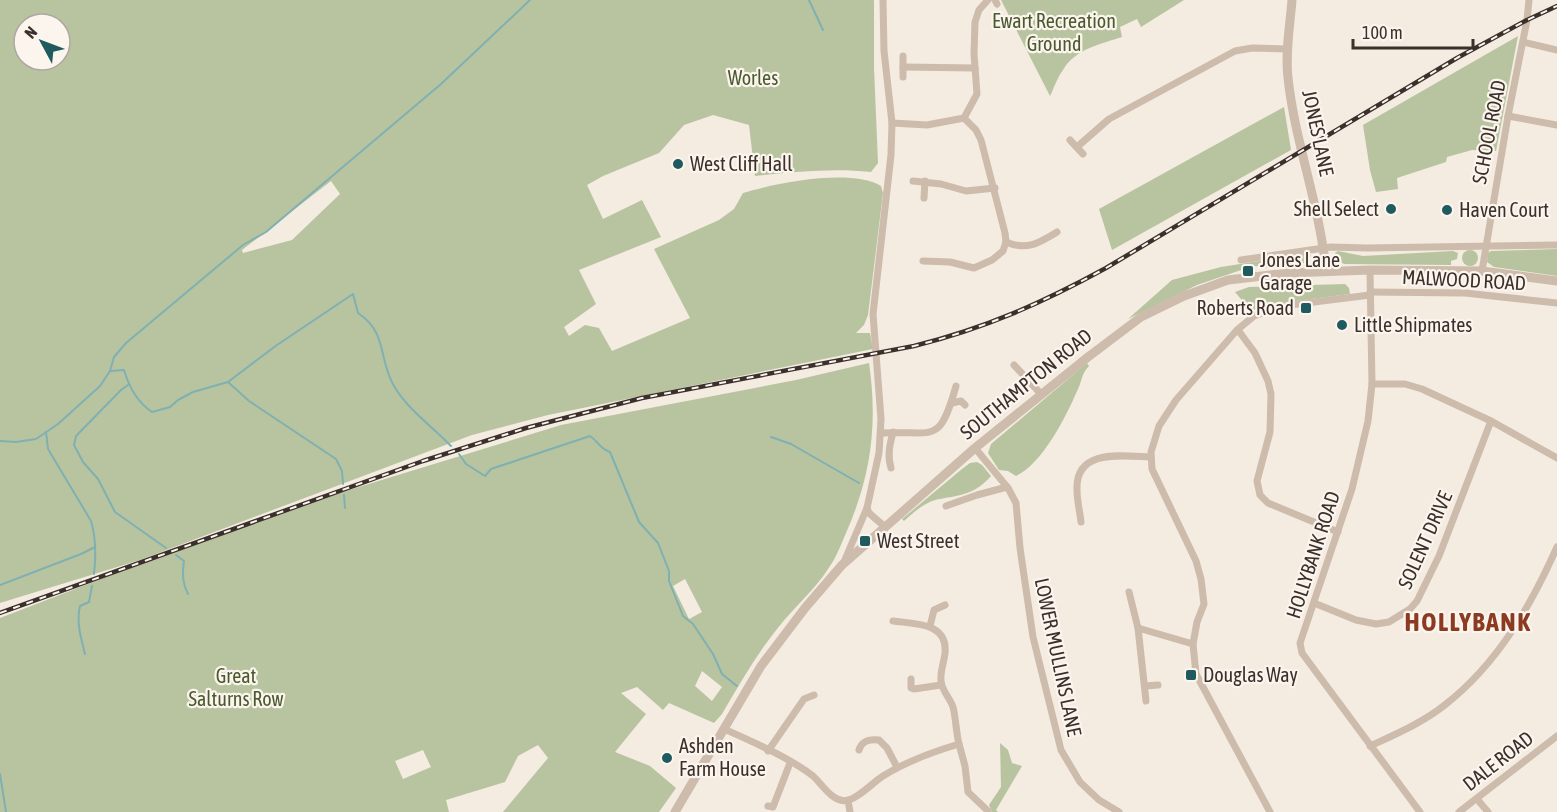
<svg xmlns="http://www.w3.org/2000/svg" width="1557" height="812" font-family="'Asap Condensed',sans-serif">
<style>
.green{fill:#b8c4a0;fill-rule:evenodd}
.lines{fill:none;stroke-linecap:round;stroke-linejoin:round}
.stream{stroke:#7fb0b2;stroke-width:2}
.minor{stroke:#cdbbac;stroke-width:7}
.tertiary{stroke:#cdbbac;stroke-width:9}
.rail-casing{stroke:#3b302b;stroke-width:4.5}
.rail{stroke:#fbf5ee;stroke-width:2;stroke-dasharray:7;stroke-linecap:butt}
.poi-dot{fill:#1f5a5e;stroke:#fbf5ee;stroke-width:2}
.labels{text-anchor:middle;stroke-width:4.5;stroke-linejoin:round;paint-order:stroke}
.park-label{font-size:20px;fill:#4a5a2e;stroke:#fbf5ee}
.street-label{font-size:20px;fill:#3b302b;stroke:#fbf5ee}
.poi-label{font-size:20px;fill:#3b302b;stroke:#fbf5ee;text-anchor:start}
.district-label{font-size:26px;font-weight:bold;letter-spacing:1.5px;fill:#8c3b22;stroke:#fbf5ee}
</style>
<rect width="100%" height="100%" fill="#f4ebe1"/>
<g class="green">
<path d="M 0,0 L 874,0 L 874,68 L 878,163 L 871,172 C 832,168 794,172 755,176 L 749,125 L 713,115 L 684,125 L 659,153 L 603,176 L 587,185 L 603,219 L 642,200 L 661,237 L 579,270 L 596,304 L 564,327 L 569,336 L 585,325 L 599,328 L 612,351 L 690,318 L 654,249 L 719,220 L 734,209 L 743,193 C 776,183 851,168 881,186 L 883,193 L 868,315 L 864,325 L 856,333 L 870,333 L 873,349 L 548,415 L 472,435 L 140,560 L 0,603 ZM 24,24 L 60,24 L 60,60 L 24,60 ZM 331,181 L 340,194 L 292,240 L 243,253 L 242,250 Z"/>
<path d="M 1001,0 L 1184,0 L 1141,27 L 1137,19 L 1120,27 L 1122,37 C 1101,44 1075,49 1063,70 C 1057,78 1054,88 1050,96 Z"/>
<polygon points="1518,36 1496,151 1472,150 1447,157 1446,162 1397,178 1398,189 1376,192 1370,170 1363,125"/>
<polygon points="1284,107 1291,150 1112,250 1099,209"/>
<polygon points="1557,249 1557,276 1494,267 1487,262 1488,253 1491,251"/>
<circle cx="1470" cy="258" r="8"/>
<polygon points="1338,251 1363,256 1453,251 1458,253 1457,259 1451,261 1451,265 1344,264 1335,258 1335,253"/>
<polygon points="1309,253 1311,256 1304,263 1287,267 1273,268 1255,266 1247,268 1197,285 1128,319 1172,280 1221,267"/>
<polygon points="1345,284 1349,288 1350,294 1272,304 1251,311 1235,292 1249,287"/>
<path d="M 869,363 C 878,425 871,476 846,533 C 841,544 837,556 830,566 C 815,590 794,607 777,629 C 756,655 739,685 722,714 L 714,723 L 669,703 L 663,710 L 637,687 L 621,693 L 646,714 L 615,752 L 650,766 L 676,788 L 659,812 L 503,812 L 548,758 L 538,745 L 518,756 L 505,782 L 446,800 L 449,812 L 0,812 L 0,618 L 220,533 L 313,501 L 561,425 L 796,380 ZM 685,579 L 702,612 L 689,619 L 673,586 ZM 702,671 L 722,687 L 712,701 L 695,686 ZM 423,750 L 431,767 L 403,779 L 395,761 Z"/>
<path d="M 1087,363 L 1089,366 C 1081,374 1082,382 1077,391 C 1066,417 1042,464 1016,476 L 1008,471 L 999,470 L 988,453 L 991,444 Z"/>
<path d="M 977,462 L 982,465 L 991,476 C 975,494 962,495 940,499 C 926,501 914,512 904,521 L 902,519 L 962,469 L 970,463 Z"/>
<polygon points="1000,743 1008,750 1012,763 1022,766 996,810 998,812 992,812 989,805 1001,787"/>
</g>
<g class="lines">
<g class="stream">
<polyline points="809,0 823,30"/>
<path d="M 110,371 L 124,370 C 129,387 137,402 152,412 L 170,407 L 178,400 L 193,392 L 228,382 L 277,345 L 353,294 L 358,313 C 388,333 378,359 394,386 C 408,410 432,426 451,446"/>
<polyline points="228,382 249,401 336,459 342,471 343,484"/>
<polyline points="128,385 121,390 76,436 74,445 83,462 98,479 115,512 166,548"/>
<path d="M 46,432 L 48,449 L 91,521 C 96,538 96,557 94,574"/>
<polyline points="771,437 791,444 859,483"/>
<polyline points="0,441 16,442 36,439 58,424 100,386 110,371 114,357 126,343 243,245 266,232 441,84 530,0"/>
<path d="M 459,454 L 466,464 L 485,476 L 491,469 L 590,436 C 599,442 599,448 610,452 L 639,522 L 658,543 L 669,571 L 669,581 L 683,616 L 693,624 L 713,654 L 722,674 L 737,686"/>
<polyline points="344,495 345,508"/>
<path d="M 176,555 L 184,561 C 182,572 182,583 188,594"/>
<polyline points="0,585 81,554 95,547"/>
<path d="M 85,654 C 81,638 76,622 80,606 L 89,602 L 92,586"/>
<polyline points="0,774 6,812"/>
</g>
<g class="minor">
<polyline points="995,0 997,4"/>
<polyline points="1523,42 1557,50"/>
<polyline points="903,56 903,77"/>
<polyline points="903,67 975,68"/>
<polyline points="1508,116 1557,125"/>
<polyline points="892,123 927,125 964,118 977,94 974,54 975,22 979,10 988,0"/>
<polyline points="1070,140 1083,154"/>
<polyline points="1077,147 1109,119 1235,51 1252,48 1288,49"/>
<polyline points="913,181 941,184 966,191 995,188"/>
<polyline points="924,198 925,181"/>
<path d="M 1006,242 C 1027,251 1039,243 1057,232"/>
<polyline points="1241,260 1331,247 1367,248 1557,245"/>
<polyline points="923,261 950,262 974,268 992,260 1003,251 1006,242 1005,233 981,140 976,130 964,118"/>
<polyline points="1370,270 1372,384 1368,421 1352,489 1300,643 1302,653 1420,812"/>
<polyline points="1482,271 1508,116 1527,20 1529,0"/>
<polyline points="1370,292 1465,293 1557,303"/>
<polyline points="1238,330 1255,353 1268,381 1271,394 1270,432 1257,481 1260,495 1268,503 1338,532"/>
<polyline points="1014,365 1041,394"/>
<polyline points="1372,384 1405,384 1422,389 1491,421 1557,458"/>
<polyline points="952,403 961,401 965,405"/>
<path d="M 881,433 C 934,430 939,447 956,386"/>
<polyline points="975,448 1008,488 1016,503 1020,548 1033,637 1061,750 1080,782 1099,800 1119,812"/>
<path d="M 891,468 C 887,455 890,444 893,432"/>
<polyline points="946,506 977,495 1007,487"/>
<polyline points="867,508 869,513 885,527"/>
<path d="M 1081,522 C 1080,512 1077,501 1077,490 C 1075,448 1123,456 1150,457"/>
<polyline points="844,562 867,508 879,453 881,419 873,314 891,155 892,123 884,51 883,0"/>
<polyline points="1129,592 1138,628 1193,644"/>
<polyline points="1314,603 1356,620 1376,624 1389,622 1410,609 1417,601 1439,556 1491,421"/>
<polyline points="930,626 934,610 945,605"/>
<polyline points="1138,628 1146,701"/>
<polyline points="911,679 911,688 914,689 941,685"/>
<polyline points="1145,686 1158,685"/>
<path d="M 724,729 C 751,741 790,758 813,776 C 823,785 834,805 849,800 C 861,796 872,783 883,776 C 907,761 932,752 959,744 C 956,732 956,719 953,707 C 950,698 942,691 941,681 C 940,671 944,663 945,653 C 948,622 914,624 893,621"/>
<polyline points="959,744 965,766 968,792 988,811"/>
<path d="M 1370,746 C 1396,734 1424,722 1446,704 C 1497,664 1531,606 1557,547"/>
<path d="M 859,750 C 862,740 870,739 879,740 L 887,748 L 897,767"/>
<polyline points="768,751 804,699 814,695"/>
<polyline points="1477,799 1488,812"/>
<polyline points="848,800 850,812"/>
<polyline points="768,806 773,807 790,763"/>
<polyline points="1270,812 1196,674 1193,644 1197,622 1204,604 1201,579 1196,561 1152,469 1151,452 1159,426 1176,400 1237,330 1254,316 1282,306 1370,295"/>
<polyline points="1459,812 1557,736"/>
</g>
<g class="tertiary">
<path d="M 1292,0 C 1290,26 1285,52 1288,78 C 1295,143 1320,206 1326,271"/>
<polyline points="675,812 761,666 805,608 842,565 975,448 1088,357 1141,317 1184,296 1228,280 1288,273 1370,270 1482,271 1557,281"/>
</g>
<defs>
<path id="rail" d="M 0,613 L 423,461 L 526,428 L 642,398 L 914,346 C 986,328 1042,303 1106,268 L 1457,58 L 1527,20 L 1557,6"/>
</defs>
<use href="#rail" class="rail-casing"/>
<use href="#rail" class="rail"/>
</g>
<g class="poi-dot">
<circle cx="678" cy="164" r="6"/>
<circle cx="1391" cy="209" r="6"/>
<circle cx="1447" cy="210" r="6"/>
<rect x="1242" y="265" width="12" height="12" rx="3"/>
<rect x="1300" y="302" width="12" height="12" rx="3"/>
<circle cx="1342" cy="325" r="6"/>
<rect x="859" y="535" width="12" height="12" rx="3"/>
<rect x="1185" y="669" width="12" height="12" rx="3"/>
<circle cx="667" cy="758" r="6"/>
</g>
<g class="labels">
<g class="park-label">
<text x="1054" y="28">Ewart Recreation<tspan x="1054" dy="23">Ground</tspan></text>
<text x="753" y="85">Worles</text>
<text x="236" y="683">Great<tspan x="236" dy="23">Salturns Row</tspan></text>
</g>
<g class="street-label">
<text transform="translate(1489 132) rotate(-79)" y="7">SCHOOL ROAD</text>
<text transform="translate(1318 133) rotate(78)" y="7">JONES LANE</text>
<text transform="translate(1464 280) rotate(3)" y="7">MALWOOD ROAD</text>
<text transform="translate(1026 384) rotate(-39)" y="7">SOUTHAMPTON ROAD</text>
<text transform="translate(1425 540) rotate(-66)" y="7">SOLENT DRIVE</text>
<text transform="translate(1313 555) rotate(-72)" y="7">HOLLYBANK ROAD</text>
<text transform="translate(1058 657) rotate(78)" y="7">LOWER MULLINS LANE</text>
<text transform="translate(1498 761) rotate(-38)" y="7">DALE ROAD</text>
</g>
<g class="poi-label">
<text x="690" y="171">West Cliff Hall</text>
<text x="1379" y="216" text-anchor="end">Shell Select</text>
<text x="1459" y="217">Haven Court</text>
<text x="1260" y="267">Jones Lane<tspan x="1260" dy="23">Garage</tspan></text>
<text x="1294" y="315" text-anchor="end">Roberts Road</text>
<text x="1354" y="332">Little Shipmates</text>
<text x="877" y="548">West Street</text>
<text x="1203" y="682">Douglas Way</text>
<text x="679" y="753">Ashden<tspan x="679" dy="23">Farm House</tspan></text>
</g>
<g class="district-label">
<text x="1468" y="631">HOLLYBANK</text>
</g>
</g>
<g transform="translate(42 42) rotate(311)"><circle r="28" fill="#fbf5ee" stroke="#aea6a0" stroke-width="1.5"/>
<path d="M0-4.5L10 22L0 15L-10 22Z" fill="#1f5a5e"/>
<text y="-9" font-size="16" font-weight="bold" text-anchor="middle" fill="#3b302b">N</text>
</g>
<path d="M1353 39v9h120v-9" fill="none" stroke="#3b302b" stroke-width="3"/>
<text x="1362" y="39" font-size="18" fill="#3b302b" stroke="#fbf5ee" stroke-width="4.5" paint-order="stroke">100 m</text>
</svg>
